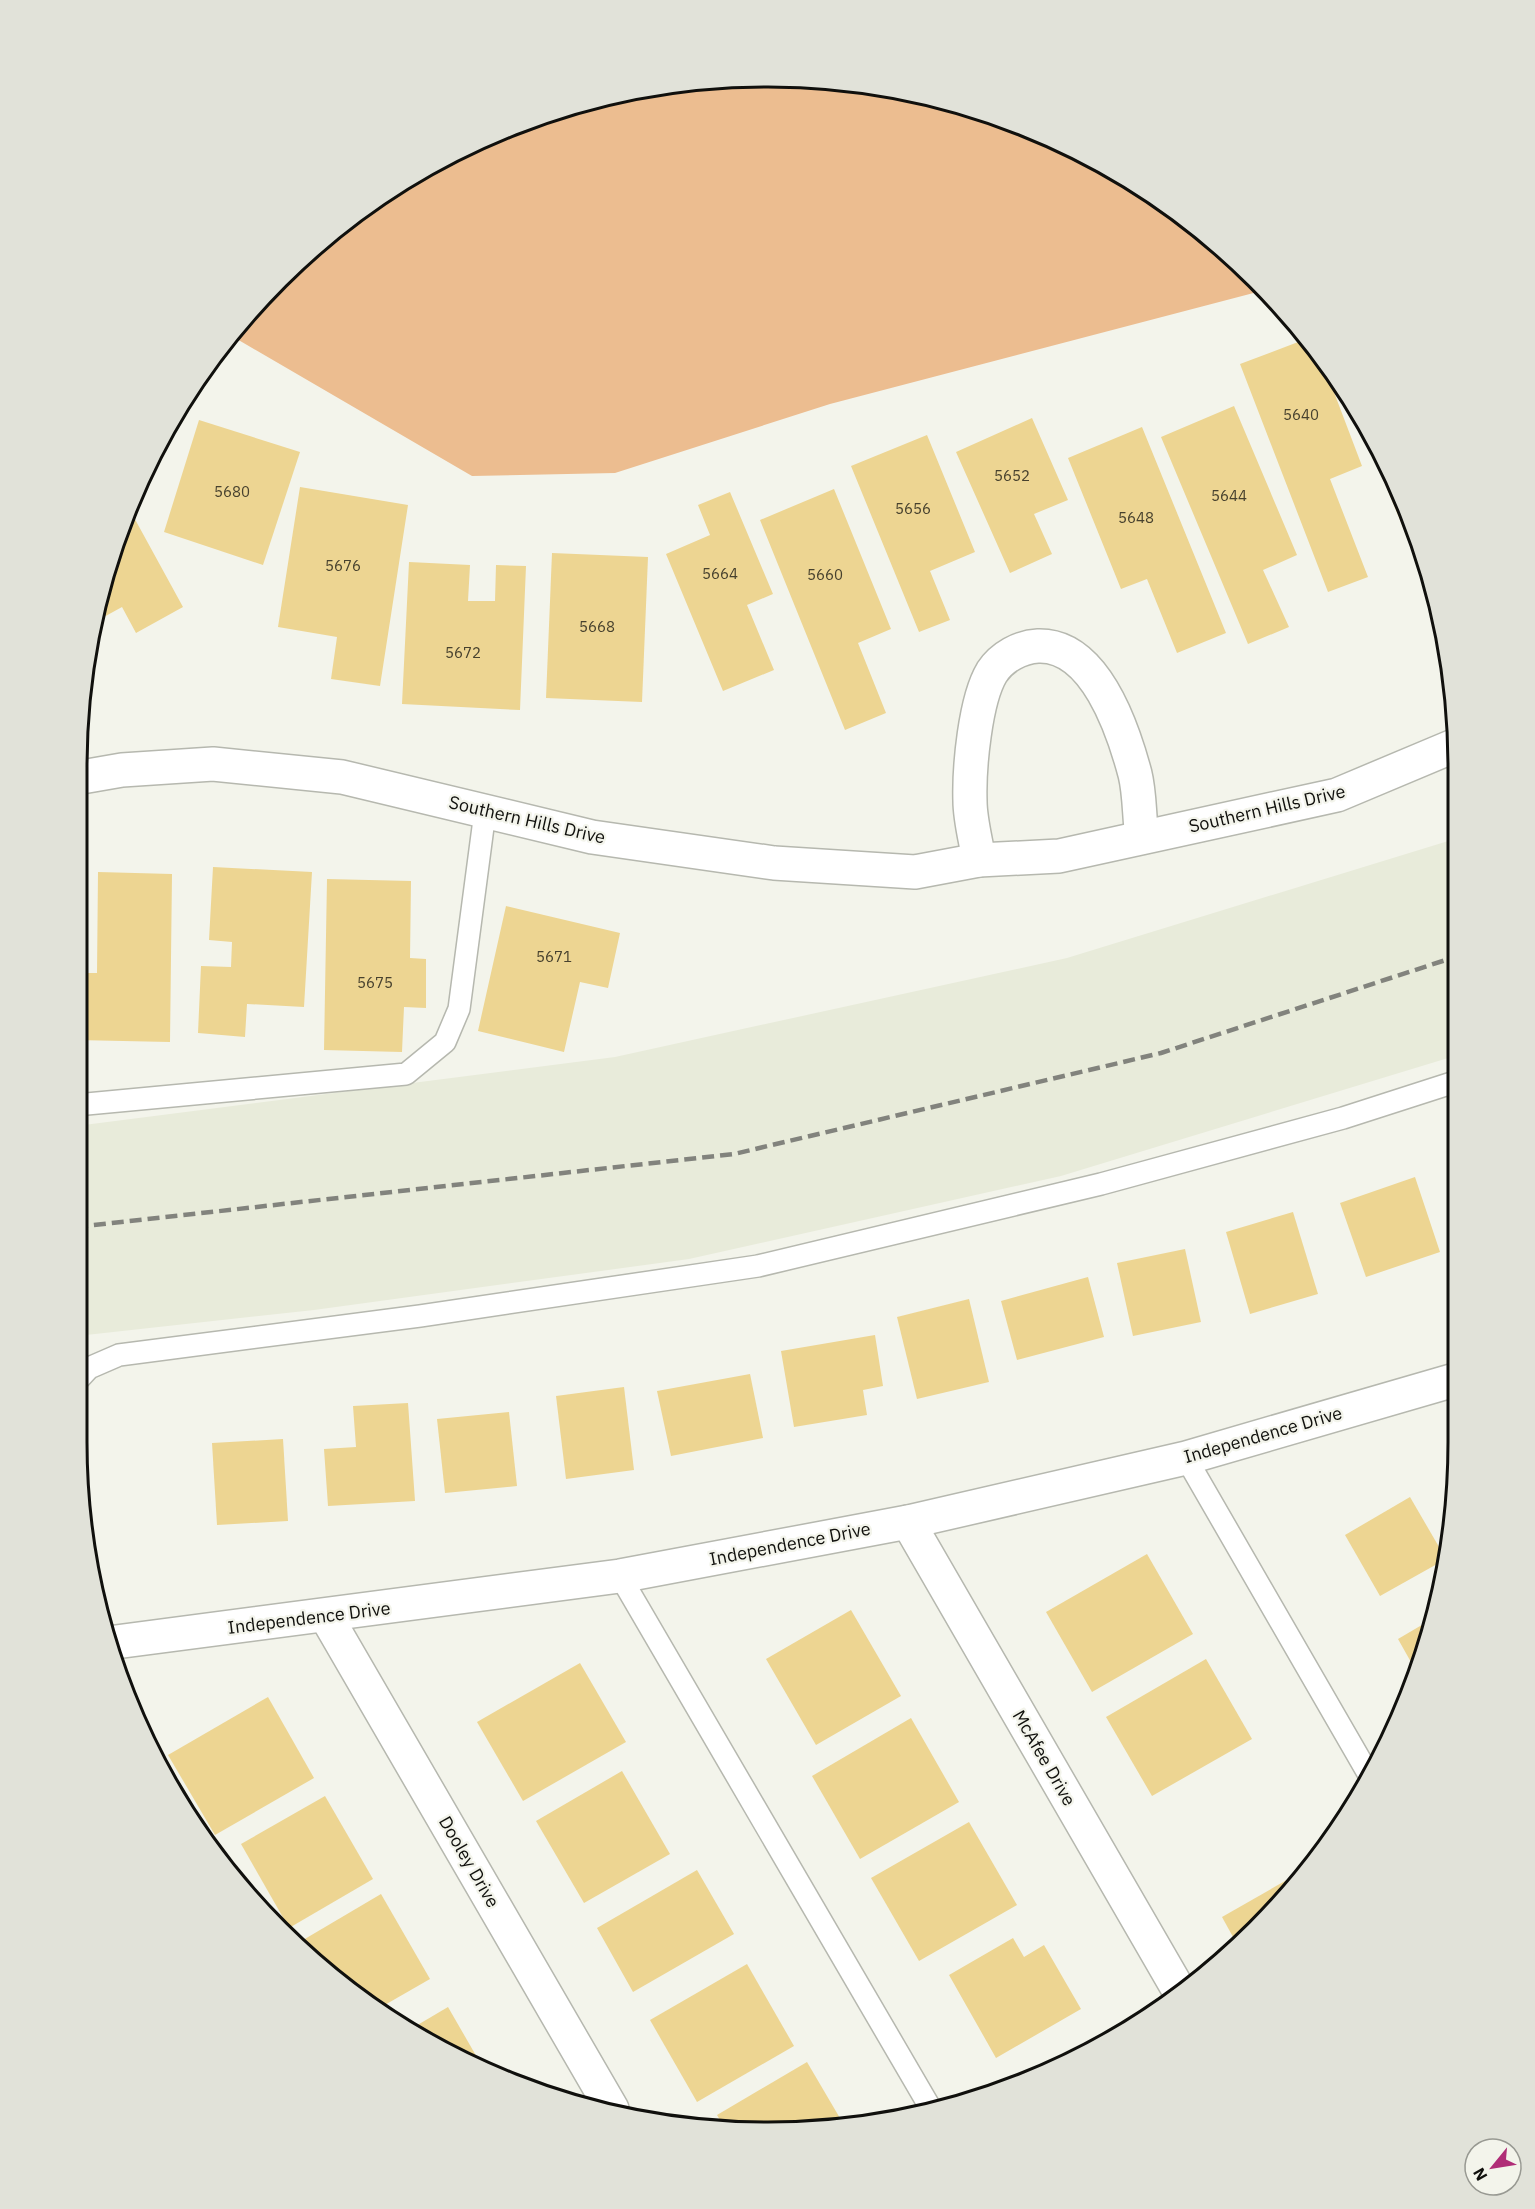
<svg xmlns="http://www.w3.org/2000/svg" width="1535" height="2209" font-family="'IBM Plex Sans',sans-serif">
<style>
.built{fill:#e8ebda}
.green{fill:#ecbd90}
.building{fill:#edd592}
.lines{fill:none;stroke-linecap:round;stroke-linejoin:round}
.service-casing{stroke:#b6b8af;stroke-width:24}
.minor-casing{stroke:#b6b8af;stroke-width:36}
.service{stroke:#fff;stroke-width:21}
.minor{stroke:#fff;stroke-width:33}
.rail{stroke:#82837d;stroke-width:4.5;stroke-dasharray:12 6;stroke-linecap:butt}
.labels{text-anchor:middle;stroke-width:4.5;stroke-linejoin:round;paint-order:stroke}
.number-label{font-size:15px;fill:#47412e}
.street-label{font-size:18px;fill:#10100d;stroke:#f3f4eb}
.rim{fill:none;stroke:#10100d;stroke-width:3}
</style>
<rect width="100%" height="100%" fill="#f3f4eb"/>
<polygon class="built" points="1458,838 1458,1055 1061,1176 689,1259 314,1310 77,1336 76,1126 615,1057 1067,958"/>
<polygon class="green" points="768,77 903,90 1032,129 1152,193 1256,279 1265,290 830,404 615,473 472,476 230,335 279,279 384,193 503,129 633,90"/>
<g class="building">
<polygon points="1306,339 1321,358 1362,466 1330,479 1368,577 1328,592 1240,364"/>
<polygon points="1234,406 1297,555 1263,570 1289,627 1248,644 1161,437"/>
<polygon points="1032,418 1068,500 1034,514 1052,554 1010,573 956,452"/>
<polygon points="199,420 300,452 263,565 164,532"/>
<polygon points="1142,427 1226,633 1177,653 1147,579 1121,589 1068,458"/>
<polygon points="1371,433 1387,462 1430,587 1428,588 1365,435"/>
<polygon points="927,435 975,552 930,571 950,620 919,632 851,466"/>
<polygon points="300,487 408,505 380,686 331,679 337,637 278,627"/>
<polygon points="834,489 891,629 858,643 886,713 845,730 760,520"/>
<polygon points="730,492 773,594 747,605 774,670 723,691 666,554 710,535 698,505"/>
<polygon points="131,512 183,607 136,633 122,607 93,623"/>
<polygon points="552,553 648,557 642,702 546,698"/>
<polygon points="409,562 470,565 468,601 495,601 496,565 526,566 520,710 402,704"/>
<polygon points="213,867 312,872 304,1007 247,1004 245,1037 198,1033 201,966 231,967 232,942 209,940"/>
<polygon points="98,872 172,874 170,1042 76,1040 76,973 97,973"/>
<polygon points="327,879 411,881 410,958 426,959 426,1008 404,1007 402,1052 324,1050"/>
<polygon points="506,906 620,933 608,988 580,982 564,1052 478,1031"/>
<polygon points="1415,1177 1440,1252 1366,1277 1340,1203"/>
<polygon points="1293,1212 1318,1294 1250,1314 1226,1232"/>
<polygon points="1185,1249 1201,1322 1133,1336 1117,1263"/>
<polygon points="1088,1277 1104,1337 1017,1360 1001,1301"/>
<polygon points="969,1299 989,1382 917,1399 897,1317"/>
<polygon points="875,1335 883,1386 863,1390 867,1415 794,1427 781,1351"/>
<polygon points="750,1374 763,1438 671,1456 657,1391"/>
<polygon points="624,1387 634,1470 566,1479 556,1396"/>
<polygon points="408,1403 415,1501 328,1506 324,1449 356,1447 353,1406"/>
<polygon points="509,1412 517,1486 445,1493 437,1419"/>
<polygon points="283,1439 288,1521 217,1525 212,1443"/>
<polygon points="1410,1497 1446,1559 1380,1596 1345,1535"/>
<polygon points="1147,1554 1193,1634 1092,1692 1046,1612"/>
<polygon points="851,1610 901,1696 816,1745 766,1659"/>
<polygon points="1432,1619 1416,1671 1398,1639"/>
<polygon points="1206,1659 1252,1739 1152,1796 1106,1717"/>
<polygon points="580,1663 626,1742 523,1801 477,1722"/>
<polygon points="268,1697 314,1778 215,1835 168,1755"/>
<polygon points="911,1718 959,1802 860,1859 812,1776"/>
<polygon points="622,1771 670,1854 584,1903 536,1821"/>
<polygon points="325,1796 373,1879 289,1928 241,1844"/>
<polygon points="969,1822 1017,1905 919,1961 871,1878"/>
<polygon points="1306,1869 1256,1930 1238,1946 1222,1917"/>
<polygon points="697,1870 734,1934 633,1992 597,1928"/>
<polygon points="381,1894 430,1979 376,2010 312,1961 298,1943"/>
<polygon points="1013,1938 1024,1957 1044,1945 1081,2009 996,2058 949,1975"/>
<polygon points="747,1964 794,2046 697,2102 650,2020"/>
<polygon points="448,2007 482,2066 480,2067 409,2030"/>
<polygon points="1099,2038 1102,2043 1073,2061 1045,2071"/>
<polygon points="807,2062 844,2125 768,2132 726,2130 717,2115"/>
</g>
<g class="lines">
<defs>
<g id="service">
<polyline points="76,1105 406,1074 445,1042 459,1009 485,812"/>
<polyline points="76,1382 89,1368 119,1355 420,1316 758,1266 1101,1184 1343,1118 1458,1081"/>
<polyline points="1186,1458 1369,1775"/>
<polyline points="620,1576 931,2109"/>
</g>
<g id="minor">
<polyline points="76,778 122,770 213,764 342,777 592,837 774,863 915,872 979,860 1059,856 1337,795 1456,745"/>
<path d="M 979,860 C 976,841 970,820 970,801 C 969,768 975,700 992,672 C 1002,657 1020,647 1038,646 C 1095,644 1123,729 1135,774 C 1140,794 1139,817 1142,837"/>
<polyline points="908,1522 1181,1994"/>
<polyline points="326,1616 612,2109"/>
<polyline points="108,1643 620,1576 908,1522 1186,1458 1458,1379"/>
</g>
</defs>
<use href="#service" class="service-casing"/>
<use href="#minor" class="minor-casing"/>
<use href="#service" class="service"/>
<use href="#minor" class="minor"/>
<polyline class="rail" points="76,1227 734,1154 1161,1053 1458,956"/>
</g>
<g class="labels">
<g class="number-label">
<text x="1301" y="420">5640</text>
<text x="1012" y="481">5652</text>
<text x="232" y="497">5680</text>
<text x="1229" y="501">5644</text>
<text x="913" y="514">5656</text>
<text x="1136" y="523">5648</text>
<text x="343" y="571">5676</text>
<text x="720" y="579">5664</text>
<text x="825" y="580">5660</text>
<text x="597" y="632">5668</text>
<text x="463" y="658">5672</text>
<text x="554" y="962">5671</text>
<text x="375" y="988">5675</text>
</g>
<g class="street-label">
<text transform="translate(1267 809) rotate(-13)" y="6">Southern Hills Drive</text>
<text transform="translate(527 820) rotate(13)" y="6">Southern Hills Drive</text>
<text transform="translate(1263 1435) rotate(-16)" y="6">Independence Drive</text>
<text transform="translate(790 1544) rotate(-11)" y="6">Independence Drive</text>
<text transform="translate(309 1618) rotate(-7)" y="6">Independence Drive</text>
<text transform="translate(1044 1758) rotate(60)" y="6">McAfee Drive</text>
<text transform="translate(469 1862) rotate(60)" y="6">Dooley Drive</text>
</g>
</g>
<path d="M0 0H1535V2209H0ZM767 87H768A680 680 0 0 1 1448 767V1442A680 680 0 0 1 768 2122H767A680 680 0 0 1 87 1442V767A680 680 0 0 1 767 87Z" fill="#e1e2d9" fill-rule="evenodd"/>
<path class="rim" d="M767 87H768A680 680 0 0 1 1448 767V1442A680 680 0 0 1 768 2122H767A680 680 0 0 1 87 1442V767A680 680 0 0 1 767 87Z"/>
<g transform="translate(1493 2167) rotate(240)"><circle r="28" fill="#f3f4eb" stroke="#989992" stroke-width="1.5"/>
<path d="M0-4.5L10 22L0 15L-10 22Z" fill="#b02d77"/>
<text y="-9" font-size="16" font-weight="bold" text-anchor="middle" fill="#10100d">N</text>
</g>
</svg>
